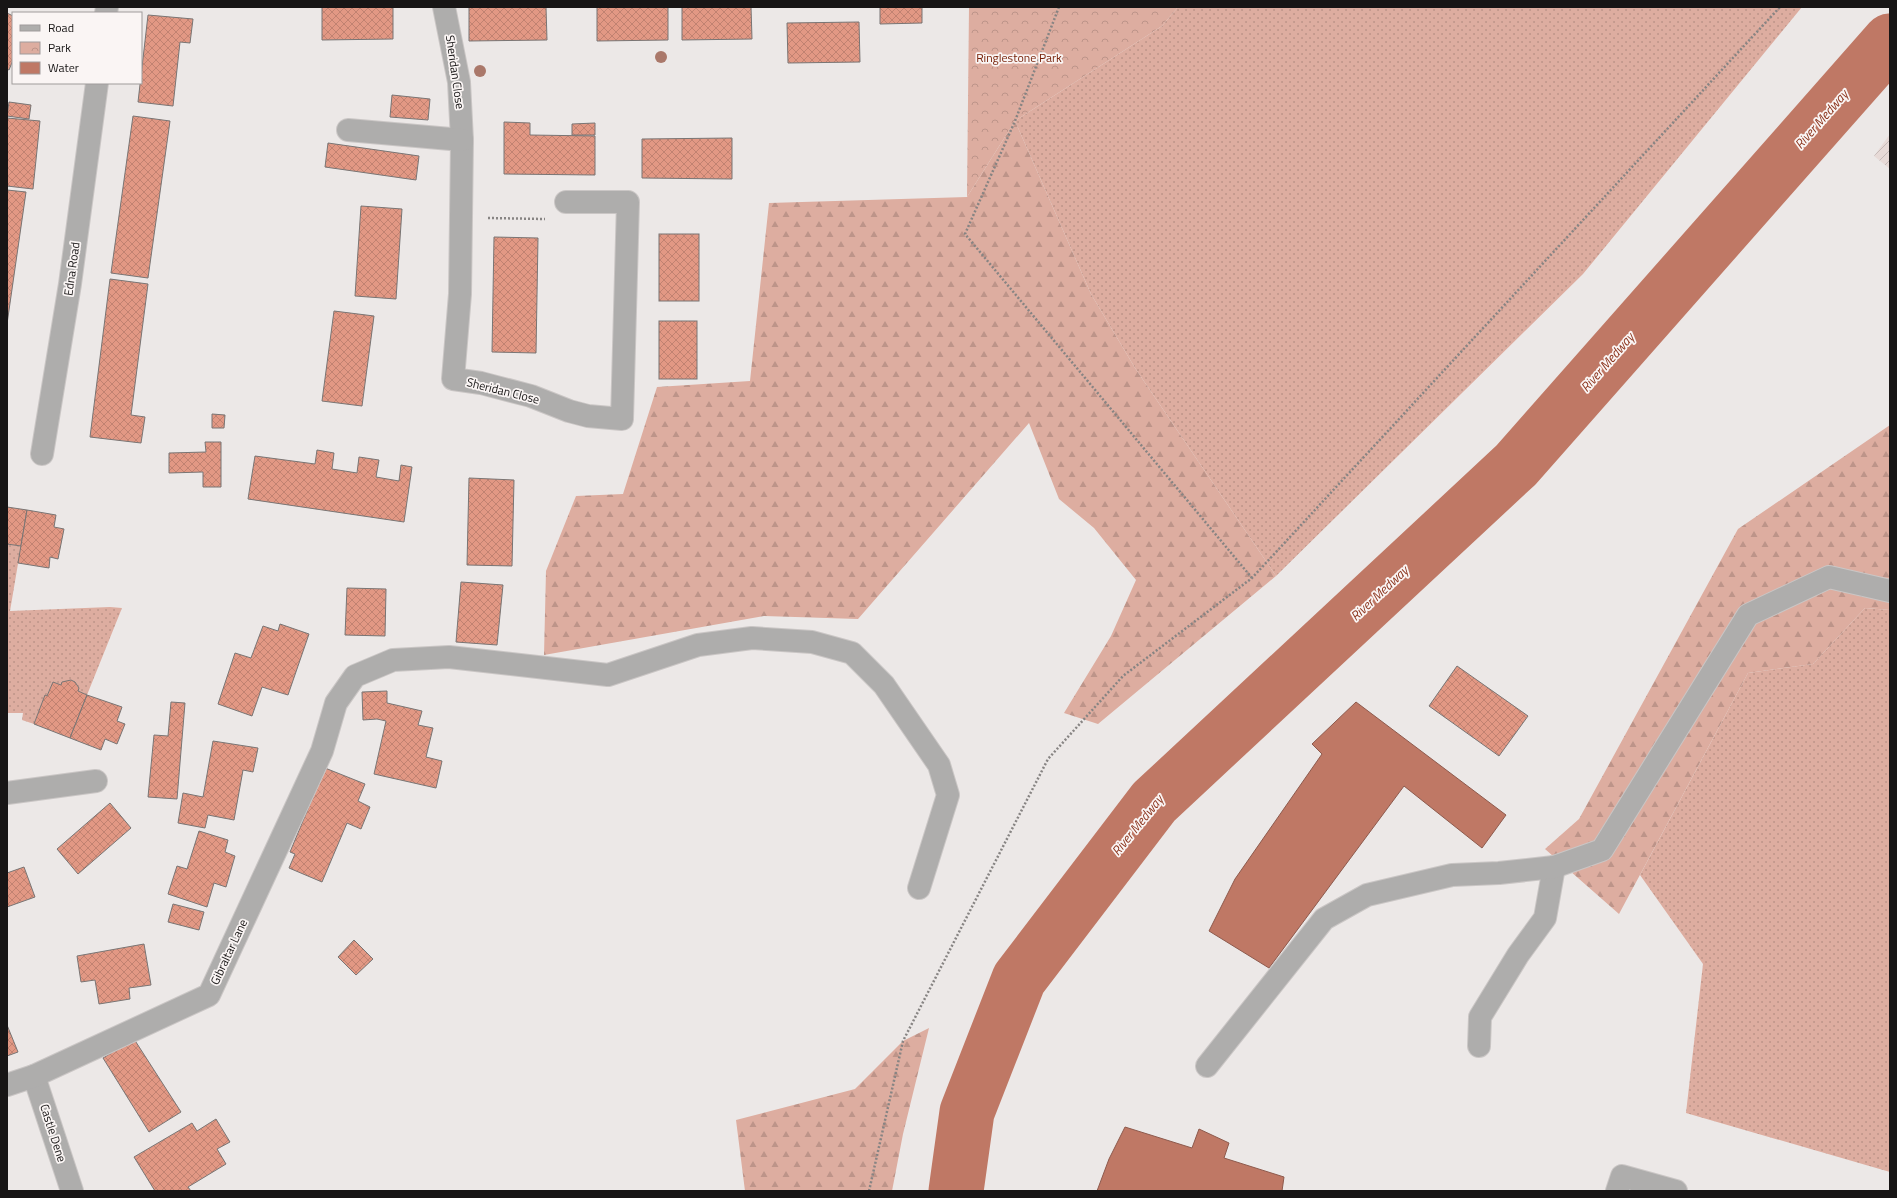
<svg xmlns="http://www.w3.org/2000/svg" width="1897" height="1198" font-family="'Titillium Web',sans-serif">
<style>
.industrial{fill:url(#industrial-furrows)}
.grass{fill:url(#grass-dots)}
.forest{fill:url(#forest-firs)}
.park{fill:url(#park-crowns)}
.water{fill:#bf7865;stroke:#8d5a4d}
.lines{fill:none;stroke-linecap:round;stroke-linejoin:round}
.river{stroke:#bf7865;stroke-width:55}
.building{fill:url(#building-cross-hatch);stroke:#797574}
.minor-casing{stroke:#cac6c5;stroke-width:24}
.path{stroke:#878483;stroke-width:2.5;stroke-dasharray:2 2;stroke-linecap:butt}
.minor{stroke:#aeadac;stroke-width:22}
.tree{fill:#aa786a}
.labels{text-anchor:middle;stroke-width:3.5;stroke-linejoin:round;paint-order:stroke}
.park-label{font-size:12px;fill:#741d04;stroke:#faf5f4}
.street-label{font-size:12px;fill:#171515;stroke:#faf5f4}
.water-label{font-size:13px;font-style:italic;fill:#8c351e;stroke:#faf5f4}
</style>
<defs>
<pattern id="industrial-furrows" width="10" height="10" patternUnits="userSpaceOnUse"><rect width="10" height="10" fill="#e7dad7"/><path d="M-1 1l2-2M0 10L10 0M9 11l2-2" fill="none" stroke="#c5bab8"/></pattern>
<pattern id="grass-dots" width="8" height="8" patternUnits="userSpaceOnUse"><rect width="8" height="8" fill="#ddada0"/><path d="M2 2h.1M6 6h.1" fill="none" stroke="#bd9489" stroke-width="1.8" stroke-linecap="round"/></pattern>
<pattern id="forest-firs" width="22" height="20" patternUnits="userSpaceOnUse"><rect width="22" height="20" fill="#ddada0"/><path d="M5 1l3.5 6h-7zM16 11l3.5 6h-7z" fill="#bd9489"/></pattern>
<pattern id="park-crowns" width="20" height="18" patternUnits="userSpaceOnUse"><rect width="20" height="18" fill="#ddada0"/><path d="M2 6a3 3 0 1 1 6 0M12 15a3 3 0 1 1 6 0" fill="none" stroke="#bd9489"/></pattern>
<pattern id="building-cross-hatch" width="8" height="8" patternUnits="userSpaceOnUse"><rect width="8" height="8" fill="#e29884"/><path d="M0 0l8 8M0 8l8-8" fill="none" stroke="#c18271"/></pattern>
</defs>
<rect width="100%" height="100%" fill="#ece8e7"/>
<polygon class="industrial" points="1890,134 1890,169 1874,156"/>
<g class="grass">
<polygon points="1178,7 1802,7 1583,274 1276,576 1135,368 1091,294 1015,121 1162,26"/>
<polygon points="7,544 21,546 10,611 110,607 122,608 87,695 78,691 79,688 75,682 71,680 61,685 53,682 47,696 45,695 34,724 22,720 23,713 7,713"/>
<polygon points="1865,608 1890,610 1890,1172 1686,1113 1703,964 1640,875 1748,673 1813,664"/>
</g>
<g class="forest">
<polygon points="1015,121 1091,294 1135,368 1276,576 1098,724 1064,713 1111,636 1136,580 1094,528 1059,499 1029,423 858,619 764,616 544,655 546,571 576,496 623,494 657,387 750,381 769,203 967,197"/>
<polygon points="1890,425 1890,610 1865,608 1813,664 1748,673 1619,914 1545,849 1579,819 1738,529"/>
<polygon points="929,1028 903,1134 892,1191 745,1191 736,1120 855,1089 903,1041"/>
</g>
<polygon class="park" points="969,7 1178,7 1162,26 1015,121 967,197"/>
<g class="water">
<polygon points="1356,702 1506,815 1482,848 1404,786 1269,968 1209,931 1235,879 1322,754 1312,744"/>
<polygon points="1125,1127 1192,1148 1199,1129 1229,1143 1224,1158 1284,1177 1282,1191 1097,1191 1109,1159"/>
</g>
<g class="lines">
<polyline class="river" points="956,1191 967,1112 1019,979 1154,802 1516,465 1890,41"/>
</g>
<g class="building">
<polygon points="322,7 393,7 393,39 322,40"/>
<polygon points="469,7 546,7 547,40 469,41"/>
<polygon points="597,7 668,7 668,40 597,41"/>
<polygon points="682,7 751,7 752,39 682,40"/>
<polygon points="880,7 922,7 922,23 880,24"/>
<polygon points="7,13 13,16 13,60 9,70 7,69"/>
<polygon points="148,15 193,19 190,43 180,42 173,106 138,102"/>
<polygon points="859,22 860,62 788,63 787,23"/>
<polygon points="392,95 430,99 428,120 390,117"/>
<polygon points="9,102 31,105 29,119 7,116"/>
<polygon points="133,116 170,121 148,278 111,273"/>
<polygon points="7,118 40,121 33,189 7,186"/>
<polygon points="504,122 530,123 530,135 595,136 595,175 504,174"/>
<polygon points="595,123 595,135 572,135 572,124"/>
<polygon points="732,138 732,179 642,178 642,139"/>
<polygon points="328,143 419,156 416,180 325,167"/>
<polygon points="7,190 26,192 7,324"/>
<polygon points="361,206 402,209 396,299 355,296"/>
<rect x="659" y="234" width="40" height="67"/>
<polygon points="494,237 538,238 536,353 492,352"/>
<polygon points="110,279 148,284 131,415 145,417 141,443 90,437"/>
<polygon points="334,311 374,316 362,406 322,401"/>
<rect x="659" y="321" width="38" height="58"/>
<polygon points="212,414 225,415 224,428 212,428"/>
<polygon points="205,442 221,442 221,487 203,487 203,472 169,473 169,453 206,452"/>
<polygon points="317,450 334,453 332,469 357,473 359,457 379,460 376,477 399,481 401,465 412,467 404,522 248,499 255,456 315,464"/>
<polygon points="469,478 514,480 512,566 467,565"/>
<polygon points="7,507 27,510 21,546 7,544"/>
<polygon points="27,510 56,515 54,527 64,529 58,559 50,557 49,568 18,563"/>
<polygon points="461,582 503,585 497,645 456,642"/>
<polygon points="347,588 386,589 385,636 345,635"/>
<polygon points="280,624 309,634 288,695 262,687 252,716 218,704 235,653 251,658 263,626 278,631"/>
<polygon points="1457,666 1528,716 1499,756 1429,706"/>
<polygon points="71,680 75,682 79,688 78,691 87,695 70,738 34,724 45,695 47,696 53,682 61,685 62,682"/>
<polygon points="387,691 387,703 422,711 418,725 433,728 426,757 442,761 436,788 374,774 386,721 377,719 363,720 362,692"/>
<polygon points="87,695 122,707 117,721 125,724 117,744 105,739 101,750 70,738"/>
<polygon points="171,702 185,703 177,799 148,797 154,735 168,736"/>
<polygon points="213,741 258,748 253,772 243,770 234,820 208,815 205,828 178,823 183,793 203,797"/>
<polygon points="325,768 365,784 358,801 370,807 361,829 347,823 322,882 289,868 295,854 290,852"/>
<polygon points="110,803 131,828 78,874 57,849"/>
<polygon points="199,831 228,840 225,852 235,856 226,887 214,883 207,907 168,894 177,866 187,869"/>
<polygon points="24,867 35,897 7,907 7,873"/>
<polygon points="173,904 204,912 199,930 168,922"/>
<polygon points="354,940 373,959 356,975 338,957"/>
<polygon points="144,944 151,985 129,988 130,999 99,1004 95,980 81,982 77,956"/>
<polygon points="7,1025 18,1052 7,1056"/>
<polygon points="134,1039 181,1112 149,1132 103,1058"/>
<polygon points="216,1119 230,1142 217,1149 226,1164 188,1187 191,1191 155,1191 134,1157 192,1123 197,1131"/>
</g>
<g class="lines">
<defs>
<g id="minor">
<polyline points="444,7 459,82 462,140 460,294 453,379 481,383 531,396 569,411 588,416 622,419 628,202 566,202"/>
<polyline points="106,13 107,7"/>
<polyline points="348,130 462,140"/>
<polyline points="42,454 70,284 97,83"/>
<polyline points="7,793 96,781"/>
<polyline points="1479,1046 1480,1017 1518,955 1545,918 1554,867"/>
<polyline points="1207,1066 1324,919 1367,895 1452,875 1499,873 1554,867 1602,850 1748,615 1829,577 1890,591"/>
<polyline points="34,1076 72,1191"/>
<polyline points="7,1085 34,1076 209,995 322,751 336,703 355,676 393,660 449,657 608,675 698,645 752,638 812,642 852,653 884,685 939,765 948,795 919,888"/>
<polyline points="1617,1191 1622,1176 1676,1191"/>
</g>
</defs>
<use href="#minor" class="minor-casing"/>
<g class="path">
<polyline points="1059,7 1015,121 965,234 1252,578"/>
<polyline points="488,218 545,219"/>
<polyline points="869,1191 903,1041 1048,759 1123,676 1252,578 1780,7"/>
</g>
<use href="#minor" class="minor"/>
</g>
<g class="tree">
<circle cx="661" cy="57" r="6"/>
<circle cx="480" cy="71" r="6"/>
</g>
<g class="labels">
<g class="park-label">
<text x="1019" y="62">Ringlestone Park</text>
</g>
<g class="street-label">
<text transform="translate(455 72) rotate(82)" y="4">Sheridan Close</text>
<text transform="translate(72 269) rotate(-82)" y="4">Edna Road</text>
<text transform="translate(503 391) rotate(14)" y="4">Sheridan Close</text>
<text transform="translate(229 952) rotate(-65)" y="4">Gibraltar Lane</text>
<text transform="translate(53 1133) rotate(72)" y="4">Castle Dene</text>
</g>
<g class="water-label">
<text transform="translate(1821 119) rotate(-49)" y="5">River Medway</text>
<text transform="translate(1607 362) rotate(-49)" y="5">River Medway</text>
<text transform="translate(1379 593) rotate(-43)" y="5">River Medway</text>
<text transform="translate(1137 825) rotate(-51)" y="5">River Medway</text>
</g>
</g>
<rect width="1897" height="1198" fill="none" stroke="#171515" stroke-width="16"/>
<rect x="12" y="12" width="130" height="72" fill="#faf5f4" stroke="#9f9b9b"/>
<rect x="20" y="25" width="20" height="6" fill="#aeadac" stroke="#9f9b9b"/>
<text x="48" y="32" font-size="12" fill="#171515">Road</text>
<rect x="20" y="42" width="20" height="12" fill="url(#park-crowns)" stroke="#9f9b9b"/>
<text x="48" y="52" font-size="12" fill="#171515">Park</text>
<rect x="20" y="62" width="20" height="12" fill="#bf7865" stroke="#9f9b9b"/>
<text x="48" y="72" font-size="12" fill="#171515">Water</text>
</svg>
